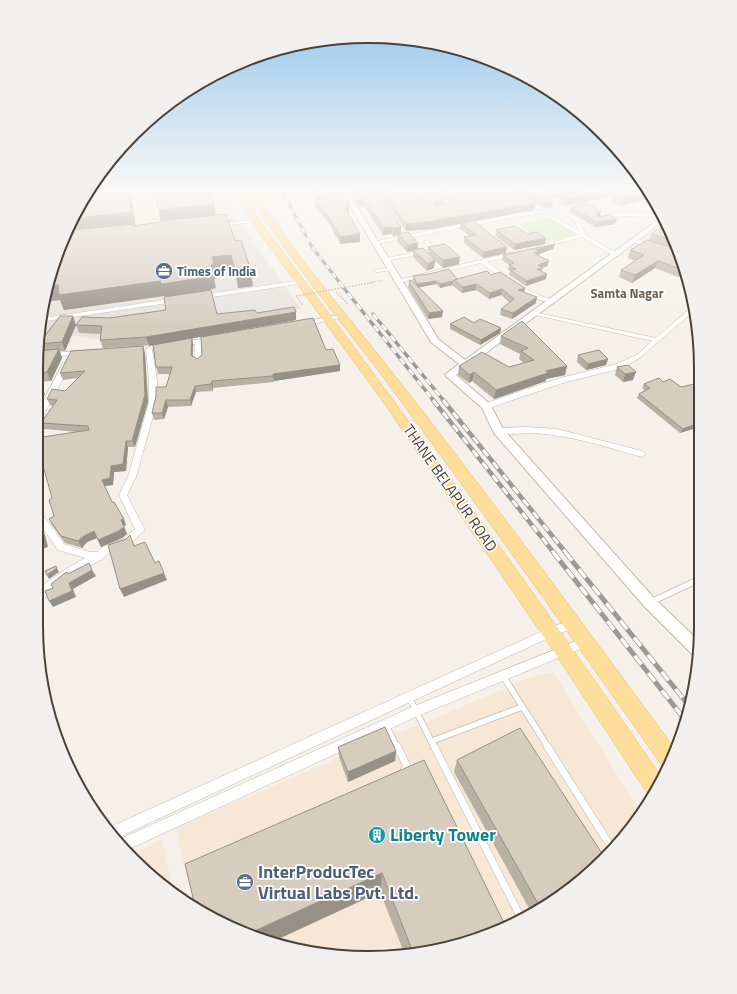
<svg xmlns="http://www.w3.org/2000/svg" width="737" height="994" font-family="'Titillium Web',sans-serif">
<style>
.commercial{fill:#f7e7d6}
.industrial{fill:#e8e3df}
.green{fill:#d4eab3}
.lines{fill:none;stroke-linecap:round;stroke-linejoin:round}
.stream{stroke:#a6d7f3;stroke-width:2}
.service-far3-casing{stroke:#c1b9ac;stroke-width:3.5}
.service-far2-casing{stroke:#c1b9ac;stroke-width:4.5}
.service-far1-casing{stroke:#c1b9ac;stroke-width:7}
.service-casing{stroke:#c1b9ac;stroke-width:8}
.minor-casing{stroke:#c1b9ac;stroke-width:1}
.tertiary-casing{stroke:#c1b9ac;stroke-width:2}
.primary-casing{stroke:#e7ba67;stroke-width:1}
.path{stroke:#c4b49d;stroke-width:1.5;stroke-dasharray:1.5 1.5;stroke-linecap:butt}
.service-far3{stroke:#fff;stroke-width:2.5}
.service-far2{stroke:#fff;stroke-width:3.5}
.service-far1{stroke:#fff;stroke-width:5.5}
.service{stroke:#fff;stroke-width:7}
.minor{fill:#fff;fill-rule:evenodd}
.tertiary{fill:#fff;fill-rule:evenodd}
.primary{fill:#ffdd9a;fill-rule:evenodd}
.rail-far3-casing{stroke:#999;stroke-width:3}
.rail-far2-casing{stroke:#999;stroke-width:3.5}
.rail-far1-casing{stroke:#999;stroke-width:4.5}
.rail-casing{stroke:#999;stroke-width:5}
.rail-far3{stroke:#fff;stroke-width:2;stroke-dasharray:5.5;stroke-linecap:butt}
.rail-far2{stroke:#fff;stroke-width:2.5;stroke-dasharray:7;stroke-linecap:butt}
.rail-far1{stroke:#fff;stroke-width:3;stroke-dasharray:8;stroke-linecap:butt}
.rail{stroke:#fff;stroke-width:3.5;stroke-dasharray:11;stroke-linecap:butt}
.path-bridge-far1{stroke:#c4b49d;stroke-width:1;stroke-dasharray:1 1;stroke-linecap:butt}
.path-bridge{stroke:#c4b49d;stroke-width:1.5;stroke-dasharray:1.5 1.5;stroke-linecap:butt}
.wall{fill:#b9b0a4;fill-rule:evenodd}
.shaded-wall{fill:#969086}
.building{fill:#d7cdbf;stroke:#969086}
.labels{text-anchor:middle;stroke-width:3.5;stroke-linejoin:round;paint-order:stroke}
.far-service-label{font-size:13px;font-weight:bold;fill:#4e5e75;stroke:#fff;text-anchor:start}
.far-neighbourhood-label{font-size:13px;font-weight:bold;fill:#6d5f4f;stroke:#fff}
.street-label{font-size:15px;fill:#4a4238;stroke:#fff}
.near-culture-label{font-size:18px;font-weight:bold;fill:#0d838f;stroke:#fff;text-anchor:start}
.near-service-label{font-size:18px;font-weight:bold;fill:#4e5e75;stroke:#fff;text-anchor:start}
.rim{fill:none;stroke:#4a4238;stroke-width:2}
</style>
<rect width="100%" height="100%" fill="#f5f1ea"/>
<g class="commercial">
<polygon points="90,189 224,189 237,218 67,238"/>
<polygon points="553,672 641,813 619,845 571,889 496,933 412,955 325,955 222,924 196,907 181,854 176,828 384,738 431,720 534,676"/>
<polygon points="162,839 173,892 149,876 132,855"/>
</g>
<polygon class="industrial" points="237,218 301,309 95,339 39,331 47,283 67,238"/>
<path class="green" d="M 548,218 L 576,234 C 545,244 545,243 519,225 Z"/>
<g class="lines">
<polyline class="stream" points="224,222 232,221"/>
<defs>
<g id="service-far3">
<polyline points="224,224 255,221"/>
<polyline points="376,271 390,269"/>
<polyline points="296,283 300,282"/>
</g>
<g id="service-far2">
<polyline points="207,296 300,282"/>
<polyline points="41,320 170,301"/>
</g>
<g id="service-far1">
<polyline points="651,602 700,579"/>
<polyline points="503,676 548,747"/>
<polyline points="409,697 434,747"/>
<polyline points="386,725 397,747"/>
<polyline points="432,741 522,707"/>
</g>
<g id="service">
<polyline points="397,746 407,766 403,772"/>
<polyline points="434,746 521,918"/>
<polyline points="547,746 613,850"/>
</g>
<g id="minor">
<polygon points="422,189 436,189 396,194 394,193"/>
<polygon points="529,189 534,189 579,219 586,235 618,254 618,256 614,256 582,237 536,249 536,247 578,235 542,213 523,216 375,244 372,242 523,212 538,211 536,209 538,208 579,231 575,221"/>
<polygon points="622,195 624,195 624,197 576,208 574,207"/>
<polygon points="617,212 660,214 662,217 617,216 599,221 596,219"/>
<polygon points="635,239 655,245 656,246 653,248 633,242 632,241"/>
<polygon points="427,240 438,249 438,251 385,261 382,259 432,249 424,242"/>
<path d="M 513,252 L 515,253 L 515,255 L 487,262 C 508,277 529,294 554,300 L 554,302 C 534,305 498,275 481,263 L 397,283 L 394,281 Z"/>
<polygon points="693,306 694,311 642,356 623,368 566,382 489,408 483,408 482,406 483,404 560,378 617,364 638,354 652,341 535,315 532,313 533,312 656,338"/>
<polygon points="343,314 346,316 345,317 303,326 300,324 303,322"/>
<polygon points="213,337 215,338 215,340 201,343 202,362 198,364 194,362 195,344 182,346 179,344 182,342"/>
<path d="M 149,347 L 152,349 L 157,380 L 157,402 L 136,477 L 127,495 L 145,530 L 129,545 L 110,552 L 102,559 L 68,578 L 53,590 L 40,604 L 36,605 L 36,593 C 49,578 68,568 85,558 L 58,550 L 36,519 L 36,509 L 39,510 L 64,544 L 90,552 L 97,552 L 104,546 L 123,539 L 135,529 L 119,495 L 128,477 L 149,402 L 149,380 L 146,349 Z"/>
<polygon points="82,351 84,352 84,354 49,357 45,355 49,353"/>
<polygon points="63,363 69,363 70,365 41,420 37,422 37,413"/>
<path d="M 526,427 L 557,429 L 642,451 L 646,454 L 642,457 C 606,447 570,435 533,433 C 525,433 499,436 494,431 L 498,428 Z"/>
<polygon points="573,619 577,621 578,624 577,627 555,635 117,838 108,828 547,629"/>
<polygon points="586,637 590,639 592,642 590,645 420,715 127,850 118,840 412,707"/>
</g>
<polygon id="tertiary" points="340,189 346,189 439,340 465,360 662,217 664,221 456,375 490,404 503,429 654,598 700,642 699,658 695,657 644,606 494,433 482,408 447,377 445,375 447,373 459,364 431,342"/>
<g id="primary">
<path d="M 234,189 L 242,189 L 259,220 C 397,404 533,589 662,778 L 651,799 L 557,656 L 382,400 L 251,221 Z"/>
<path d="M 245,189 L 253,189 C 298,260 355,324 406,390 C 498,508 586,628 674,748 L 666,769 L 663,767 C 576,643 488,519 398,397 C 347,327 290,262 245,189 Z"/>
</g>
</defs>
<use href="#service-far3" class="service-far3-casing"/>
<use href="#service-far2" class="service-far2-casing"/>
<use href="#service-far1" class="service-far1-casing"/>
<use href="#service" class="service-casing"/>
<use href="#minor" class="minor-casing"/>
<use href="#tertiary" class="tertiary-casing"/>
<use href="#primary" class="primary-casing"/>
<g class="path">
<polyline points="336,292 347,303 345,304"/>
<polyline points="296,296 303,306"/>
</g>
<use href="#service-far3" class="service-far3"/>
<use href="#service-far2" class="service-far2"/>
<use href="#service-far1" class="service-far1"/>
<use href="#service" class="service"/>
<use href="#minor" class="minor"/>
<use href="#tertiary" class="tertiary"/>
<use href="#primary" class="primary"/>
<defs>
<polyline id="rail-far3" points="281,189 312,247 340,283"/>
<g id="rail-far2">
<polyline points="339,282 434,401"/>
<polyline points="373,314 444,401"/>
</g>
<g id="rail-far1">
<polyline points="433,400 554,553"/>
<polyline points="443,400 566,553"/>
</g>
<g id="rail">
<polyline points="553,552 686,721"/>
<polyline points="565,552 690,707"/>
</g>
</defs>
<use href="#rail-far3" class="rail-far3-casing"/>
<use href="#rail-far2" class="rail-far2-casing"/>
<use href="#rail-far1" class="rail-far1-casing"/>
<use href="#rail" class="rail-casing"/>
<use href="#rail-far3" class="rail-far3"/>
<use href="#rail-far2" class="rail-far2"/>
<use href="#rail-far1" class="rail-far1"/>
<use href="#rail" class="rail"/>
<polyline class="path-bridge-far1" points="369,283 383,280"/>
<polyline class="path-bridge" points="296,296 375,282"/>
</g>
<g class="wall">
<polygon points="90,189 132,197 135,226 161,222 158,210 216,215 235,241 253,286 238,288 234,269 216,272 217,278 214,279 216,288 211,289 217,314 257,313 296,320 176,341 192,338 193,345 193,356 197,359 326,350 340,371 274,381 274,382 213,388 213,391 196,392 191,406 168,407 164,419 154,420 152,413 166,387 170,374 158,374 156,367 153,345 103,348 100,340 101,334 79,333 76,325 65,351 60,351 62,358 51,381 37,382 37,347 38,337 44,337 76,325 109,318 166,310 164,296 64,310 60,300 74,234 76,230 74,224"/>
<polygon points="311,189 342,189 349,201 350,208 349,208 349,214 360,242 340,244 330,225 315,206 315,199 317,199"/>
<path d="M 348,189 L 384,189 L 384,191 L 419,201 L 413,194 L 413,189 L 406,189 L 435,189 L 444,204 L 449,203 L 437,189 L 645,189 L 619,206 L 611,202 L 613,196 L 563,206 L 559,204 L 560,197 L 553,199 L 552,207 L 544,208 L 535,203 L 534,210 L 473,221 L 506,253 L 483,258 L 464,243 L 464,237 L 470,236 L 460,229 L 461,223 L 432,229 L 406,231 L 388,205 L 386,204 L 401,227 L 401,234 L 418,249 L 428,253 L 428,247 L 459,264 L 443,268 L 435,261 L 434,268 L 427,271 L 413,257 L 413,251 L 407,252 L 397,241 L 398,235 L 393,236 L 391,234 L 383,235 L 364,206 L 359,207 L 355,201 L 355,196 L 352,197 ZM 539,190 L 547,190 L 546,195 Z"/>
<polygon points="571,207 600,216 599,217 615,224 595,227 570,212"/>
<polygon points="496,230 527,234 546,238 545,244 514,250 495,236"/>
<polygon points="651,234 676,241 677,246 674,249 670,248 684,273 678,277 655,268 632,283 619,277 621,270 635,261 628,258 630,250 649,240"/>
<polygon points="555,244 553,249 539,254 539,256 549,261 547,266 542,268 542,272 546,279 526,286 509,275 510,270 508,270 509,265 502,260 503,255"/>
<polygon points="491,275 525,288 524,292 536,303 512,319 500,315 501,309 510,303 501,295 489,299 476,290 462,293 453,286 453,285 440,288 436,284 418,287 442,317 428,319 408,287 409,282 415,284 413,280 413,276 457,279"/>
<polygon points="450,324 501,328 500,333 480,345 450,329"/>
<polygon points="501,336 567,366 565,375 546,379 546,381 494,399 472,381 469,383 458,375 459,366 509,367 524,363 519,359 520,354 500,344"/>
<polygon points="145,353 148,402 135,447 128,447 126,471 114,472 113,485 105,486 112,502 126,525 124,526 127,534 122,538 101,547 97,538 87,542 82,548 65,543 52,525 49,519 54,516 52,498 44,469 36,470 36,438 77,432 44,429 41,423 53,406 50,405 47,399 65,391 77,378 63,380 60,373"/>
<polygon points="578,355 608,359 606,365 586,370 577,362"/>
<polygon points="617,367 633,380 623,382 615,375"/>
<polygon points="663,382 681,387 699,427 680,433 637,398 639,394 645,390 642,388 644,384"/>
<polygon points="338,747 396,751 395,761 348,782 339,757"/>
<polygon points="424,760 496,933 412,955 405,955 380,892 276,940 222,924"/>
<polygon points="457,760 571,889 531,912 454,772"/>
</g>
<g class="shaded-wall">
<polygon points="128,189 130,189 132,197 136,232 79,239 74,224 77,218"/>
<polygon points="359,189 384,189 384,192 355,194 355,196 352,197 352,190"/>
<polygon points="539,189 547,189 547,190 538,190"/>
<polygon points="569,189 595,189 560,197 552,199 554,193"/>
<polygon points="615,189 629,189 628,193 613,195 613,196 563,206 565,199"/>
<polygon points="648,193 651,199 619,206 621,199"/>
<polygon points="364,199 364,206 359,207 359,200"/>
<polygon points="444,199 443,206 433,209 433,202"/>
<polygon points="553,200 552,207 544,208 545,201"/>
<rect x="345" y="201" width="4" height="14"/>
<polygon points="536,203 534,210 432,229 406,231 406,224"/>
<polygon points="214,204 217,223 163,229 158,210"/>
<polygon points="601,211 600,216 595,218 596,213"/>
<polygon points="617,219 615,224 595,227 597,222"/>
<polygon points="392,227 391,234 383,235 384,228"/>
<polygon points="401,227 401,235 398,234 398,235 393,236 393,229"/>
<polygon points="360,234 360,242 340,244 340,237"/>
<polygon points="546,238 545,244 514,250 515,244"/>
<polygon points="676,242 677,246 674,249"/>
<polygon points="418,243 418,250 413,250 413,251 407,252 408,245"/>
<polygon points="555,244 553,249 539,254 538,257 534,253 536,250"/>
<polygon points="507,247 506,253 483,258 484,252"/>
<polygon points="231,255 234,269 216,272 217,278 214,279 216,288 211,289 211,292 165,299 164,296 64,310 60,300 44,302 47,286 58,285 208,275 212,257"/>
<polygon points="460,257 459,264 443,268 443,260"/>
<polygon points="435,260 434,268 427,271 428,264"/>
<polygon points="549,261 547,266 542,268 541,273 536,274 538,265"/>
<polygon points="658,261 655,268 632,283 635,275"/>
<polygon points="683,268 684,273 678,277 681,269"/>
<polygon points="251,271 253,286 238,288 236,273"/>
<polygon points="547,274 546,279 526,286 527,281"/>
<polygon points="436,281 436,284 417,288 417,284"/>
<polygon points="453,281 453,285 440,288 440,284"/>
<polygon points="476,284 476,290 462,293 463,287"/>
<polygon points="525,288 524,294 518,290"/>
<polygon points="502,289 501,295 489,299 490,293"/>
<polygon points="537,297 536,303 512,319 513,313"/>
<polygon points="443,311 442,317 428,319 429,313"/>
<polygon points="296,312 296,320 149,346 146,337"/>
<polygon points="73,316 76,325 65,351 62,342"/>
<polygon points="501,328 500,333 480,345 481,340"/>
<polygon points="192,338 193,345 192,362 191,355"/>
<polygon points="143,346 145,353 148,402 135,447 132,441"/>
<polygon points="59,349 62,358 51,381 47,372"/>
<polygon points="608,359 606,365 586,370 588,364"/>
<polygon points="340,365 340,371 274,381 273,374"/>
<polygon points="567,366 565,375 546,379 546,381 494,399 496,390 546,371"/>
<polygon points="474,372 472,381 469,383 470,375"/>
<polygon points="636,372 633,380 623,382 625,374"/>
<polygon points="212,381 213,388 213,391 211,384"/>
<polygon points="40,385 45,394 37,407 37,391"/>
<polygon points="195,386 196,392 191,406 190,400"/>
<polygon points="166,400 168,407 164,419 162,413"/>
<polygon points="699,423 699,427 680,433 683,429"/>
<polygon points="126,441 128,447 126,471 114,472 113,485 105,486 102,480"/>
<polygon points="124,519 126,525 124,526 121,520"/>
<polygon points="124,527 127,534 122,538 101,547 98,540"/>
<polygon points="41,528 45,535 48,547 36,551 36,542"/>
<polygon points="94,531 97,538 87,542 82,548 78,541 84,536"/>
<polygon points="57,568 59,572 49,579 47,575"/>
<polygon points="92,570 96,576 73,589 76,597 53,607 49,601 69,583"/>
<polygon points="164,573 167,580 124,597 120,589"/>
<polygon points="396,751 395,761 348,782 348,772"/>
<polygon points="382,873 380,892 276,940 250,933"/>
</g>
<g class="building">
<polygon points="90,189 128,189 131,212 77,218"/>
<polygon points="155,189 209,189 214,204 158,210"/>
<polygon points="314,189 342,189 349,201 345,201 349,208 345,208 360,234 340,237 329,218 315,199 320,199"/>
<polygon points="405,189 419,202 423,198 415,189 435,189 444,199 433,202 434,206 452,202 453,200 443,189 513,189 536,203 432,221 406,224 388,199 386,197 384,202 401,227 393,229 392,227 384,228 364,199 359,200 355,194"/>
<polygon points="524,189 537,189 553,200 545,201"/>
<polygon points="548,189 569,189 554,193"/>
<polygon points="587,189 615,189 565,199 560,197"/>
<polygon points="631,189 645,189 648,193 621,199 613,195 630,191"/>
<polygon points="586,203 601,211 596,213 599,217 609,215 617,219 597,222 571,207"/>
<polygon points="226,214 235,241 241,240 251,271 236,273 231,255 212,257 214,263 211,265 213,274 208,275 209,277 161,284 160,281 59,295 58,285 47,286 47,283 69,234 74,234 74,230 133,224 133,226 161,222 160,221"/>
<polygon points="473,221 507,247 484,252 464,237 476,235 461,223"/>
<polygon points="666,224 676,241 651,234"/>
<polygon points="515,226 527,234 536,232 546,238 515,244 496,230"/>
<polygon points="408,232 418,243 408,245 398,234"/>
<polygon points="647,240 670,247 669,248 678,252 683,268 681,269 658,261 635,275 621,270 644,255 630,250"/>
<polygon points="445,244 460,257 443,260 428,247"/>
<polygon points="555,244 536,250 539,252 534,253 549,261 538,265 543,268 537,269 547,274 527,281 510,270 516,269 509,265 514,263 503,255"/>
<polygon points="423,248 435,260 428,264 413,250"/>
<polygon points="449,269 457,279 454,280 453,281 440,284 436,281 417,284 413,276 429,274"/>
<polygon points="487,271 491,275 500,272 525,288 518,290 537,297 513,313 501,309 514,299 502,289 490,293 476,284 463,287 454,280"/>
<polygon points="411,280 443,311 429,313 409,282"/>
<polygon points="211,290 217,314 255,310 257,313 294,307 296,312 146,337 100,340 102,326 76,325 82,317 109,318 166,310 164,297"/>
<polygon points="60,316 73,316 62,342 37,344 38,337 44,337"/>
<polygon points="464,317 474,323 480,319 501,328 481,340 450,324"/>
<polygon points="313,318 326,350 333,349 340,365 273,374 273,376 212,381 211,384 195,386 190,400 166,400 162,413 152,413 156,396 156,387 166,387 172,367 156,367 153,345 192,338 191,355 197,359 202,355 201,337"/>
<polygon points="522,321 567,366 546,371 548,373 496,390 474,372 470,375 459,366 482,352 509,367 534,360 521,351 528,348 501,336"/>
<polygon points="143,346 145,395 132,441 126,441 123,464 111,466 110,478 102,480 112,502 114,502 124,519 121,520 124,527 119,531 98,540 94,531 84,536 78,541 61,536 49,519 54,516 49,500 52,498 42,462 36,463 36,438 89,430 88,426 41,423 57,400 47,399 52,389 65,391 85,371 60,373 71,351"/>
<polygon points="59,349 47,372 37,373 37,351"/>
<polygon points="599,350 608,359 588,364 578,355"/>
<polygon points="628,365 636,372 625,374 617,367"/>
<polygon points="659,378 663,382 670,379 681,387 699,383 699,406 696,407 699,409 699,423 683,429 639,394 650,388 644,384"/>
<polygon points="37,385 40,385 37,391"/>
<polygon points="38,523 41,528 44,540 36,542 36,524"/>
<polygon points="130,535 134,546 145,542 155,563 159,561 164,573 120,589 108,545 126,539"/>
<polygon points="89,563 92,570 69,583 72,591 49,601 45,591 53,588 51,584 65,573 67,572 68,574"/>
<polygon points="56,566 57,568 47,575 45,571"/>
<polygon points="385,727 396,751 348,772 338,747"/>
<polygon points="520,728 605,858 571,889 540,907 457,760"/>
<polygon points="424,760 506,927 496,933 414,955 382,873 250,933 222,924 195,906 185,864"/>
</g>
<linearGradient id="sky" x2="0" y2="1"><stop stop-color="#8dc2ec"/><stop offset="0.58" stop-color="#faf9f6"/><stop offset="1" stop-color="#faf9f6" stop-opacity="0"/></linearGradient>
<rect width="737" height="328" fill="url(#sky)"/>
<defs>
<symbol id="office-disc" viewBox="-11 -11 22 22"><circle r="9.5" fill="#5c6f8a" stroke="#fff"/><path d="M-6-3h4V-5.5h4V-3h4V5H-6ZM-1-4.5V-3h2v-1.5ZM-6 0V1H6V0Z" fill="#fff"/></symbol>
<symbol id="building-disc" viewBox="-11 -11 22 22"><circle r="9.5" fill="#0f9aa8" stroke="#fff"/><path d="M-4-6H4V6H1V3H-1V6H-4ZM-2.5-4.3h1.7v1.8h-1.7ZM.8-4.3h1.7v1.8H.8ZM-2.5-1h1.7V.8h-1.7ZM.8-1h1.7V.8H.8Z" fill="#fff"/></symbol>
</defs>
<g fill-rule="evenodd">
<use href="#office-disc" x="154" y="261" width="20" height="20"/>
<use href="#building-disc" x="367" y="825" width="20" height="20"/>
<use href="#office-disc" x="235" y="872" width="20" height="20"/>
</g>
<g class="labels">
<g class="far-service-label">
<text x="177" y="276">Times of India</text>
</g>
<g class="far-neighbourhood-label">
<text x="627" y="298">Samta Nagar</text>
</g>
<g class="street-label">
<text transform="translate(450 488) rotate(55)" y="5">THANE BELAPUR ROAD</text>
</g>
<g class="near-culture-label">
<text x="390" y="841">Liberty Tower</text>
</g>
<g class="near-service-label">
<text x="258" y="878">InterProducTec<tspan x="258" dy="21">Virtual Labs Pvt. Ltd.</tspan></text>
</g>
</g>
<path d="M0 0H737V994H0ZM368 43H369A325 325 0 0 1 694 368V626A325 325 0 0 1 369 951H368A325 325 0 0 1 43 626V368A325 325 0 0 1 368 43Z" fill="#f1f0ef" fill-rule="evenodd"/>
<path class="rim" d="M368 43H369A325 325 0 0 1 694 368V626A325 325 0 0 1 369 951H368A325 325 0 0 1 43 626V368A325 325 0 0 1 368 43Z"/>
</svg>
